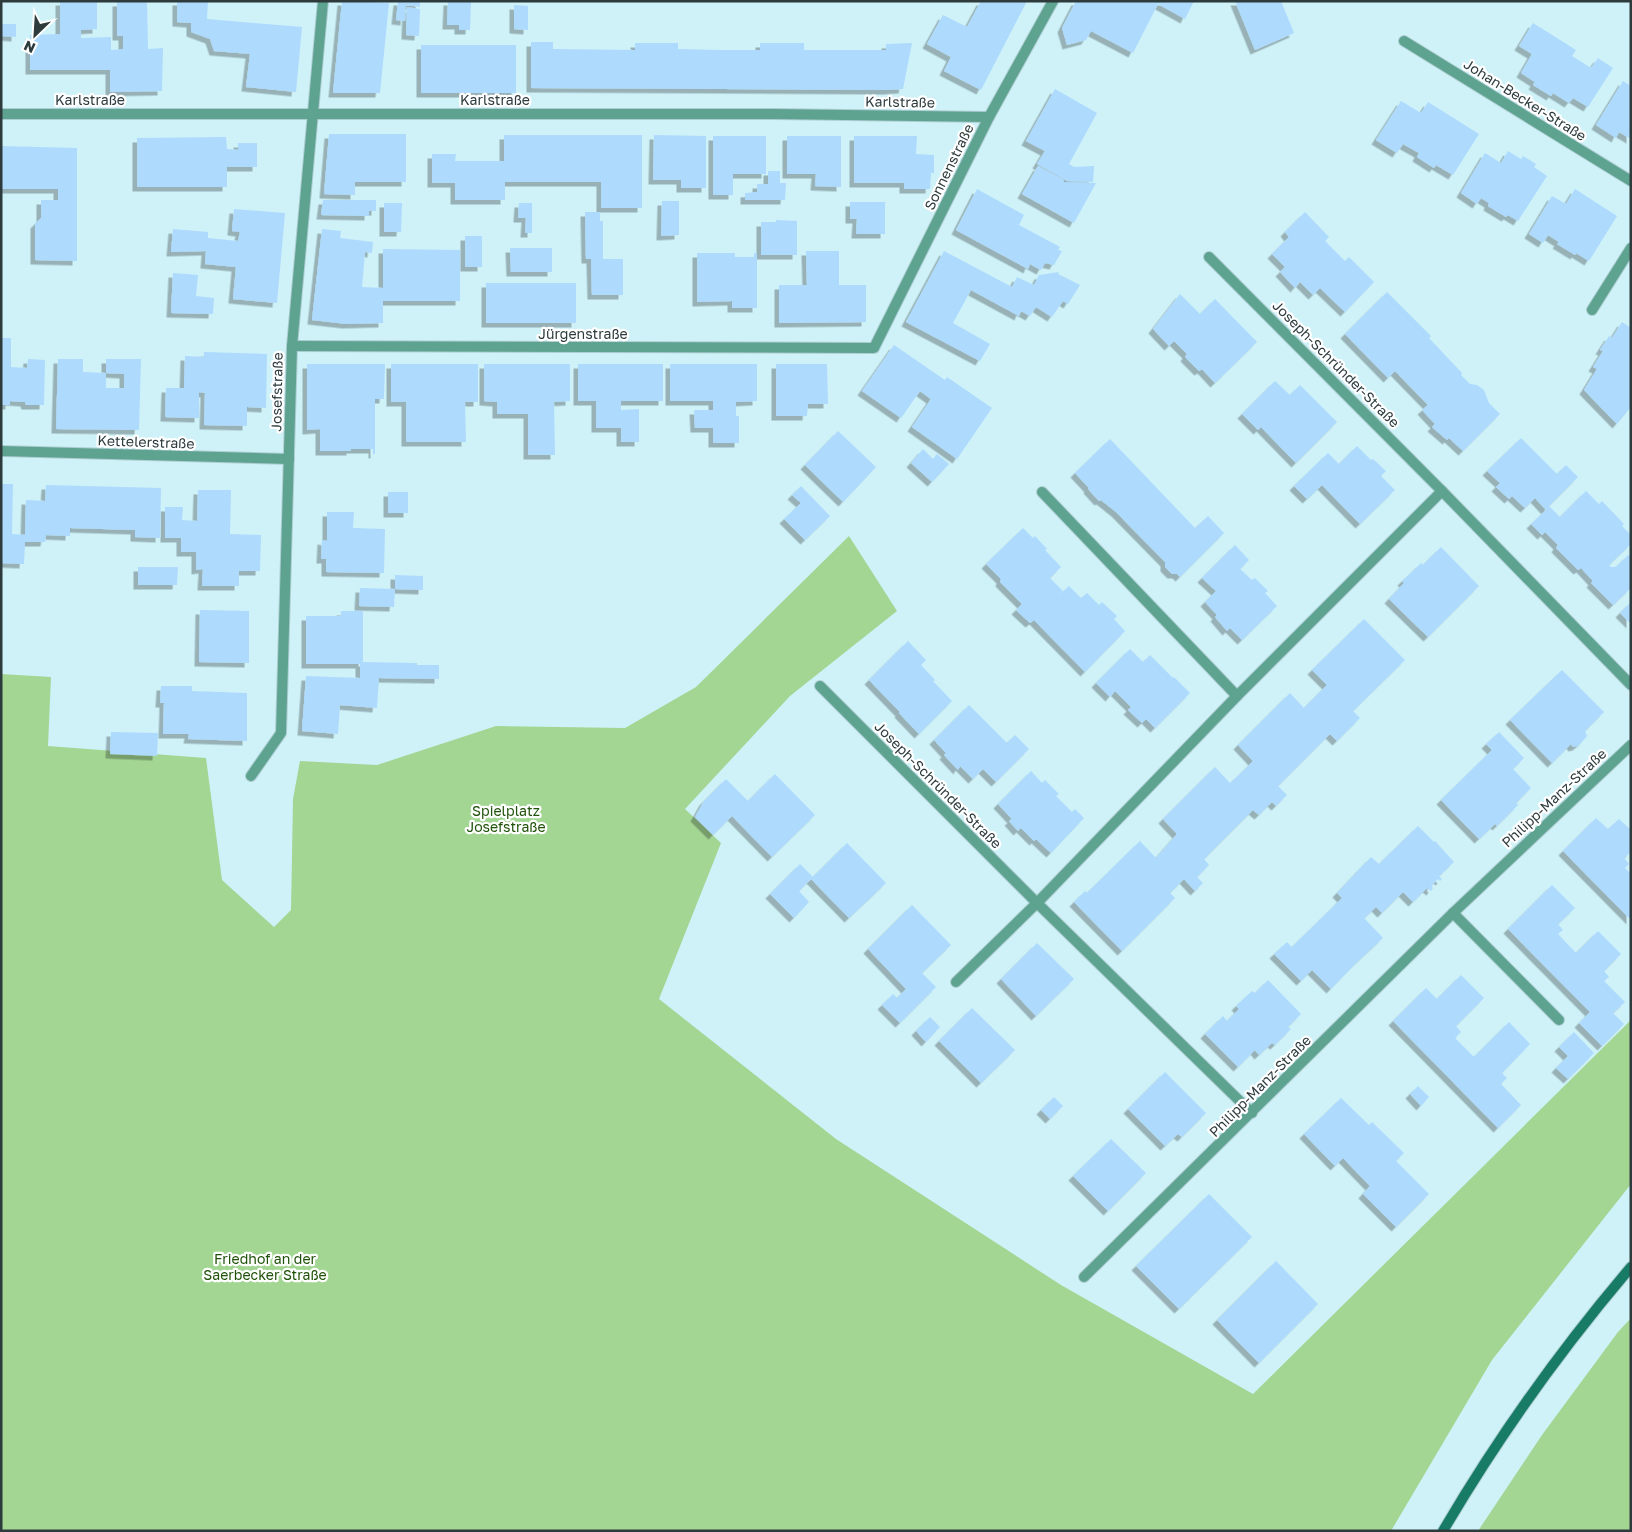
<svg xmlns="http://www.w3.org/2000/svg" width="1632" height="1532" font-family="'Golos Text',sans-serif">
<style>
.green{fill:#a3d693}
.building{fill:#aedafe;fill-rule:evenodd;filter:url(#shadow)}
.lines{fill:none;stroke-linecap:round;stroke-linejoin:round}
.minor-casing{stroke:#aecdd3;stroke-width:12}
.secondary-casing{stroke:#aecdd3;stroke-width:12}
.minor{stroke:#5da38f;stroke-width:10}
.secondary{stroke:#177b65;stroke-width:10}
.labels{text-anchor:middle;stroke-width:4.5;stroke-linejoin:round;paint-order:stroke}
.street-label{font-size:14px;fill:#2d3b3d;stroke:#fff}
.park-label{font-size:14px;fill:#205209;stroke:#fff}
</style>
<defs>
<filter id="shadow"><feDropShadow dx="-4.5" dy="4.5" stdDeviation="0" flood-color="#0004"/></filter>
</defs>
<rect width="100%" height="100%" fill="#cef2f8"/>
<g class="green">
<polygon points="849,536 897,611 790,696 685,809 721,843 659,999 836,1139 1061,1285 1253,1394 1631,1020 1631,1184 1492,1360 1391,1531 1,1531 1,674 51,677 48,746 206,758 222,880 274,927 291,910 293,799 300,761 377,765 496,726 625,728 696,687"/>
<polygon points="1631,1318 1631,1531 1478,1531 1542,1435 1618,1332"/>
</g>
<g class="building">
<polygon points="60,1 97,1 97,29 81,30 81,38 111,37 111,50 123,49 123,36 117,36 117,2 147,2 148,49 163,48 162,91 110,92 110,70 30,70 30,35 60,34"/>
<polygon points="177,1 208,1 207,19 302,27 296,92 246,87 250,54 214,51 210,39 191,32 191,23 177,22"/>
<polygon points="342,1 389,3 380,93 333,93"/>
<polygon points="398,1 420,1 420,7 406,5 405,21 396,20"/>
<polygon points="448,1 471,1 470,30 459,30 459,25 447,25"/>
<polygon points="981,1 1027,1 981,90 944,71 951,57 927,44 943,15 967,27"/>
<polygon points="1076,1 1194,1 1185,19 1158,4 1133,53 1091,31 1086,40 1067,45 1062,28"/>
<polygon points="1235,1 1281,1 1294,33 1255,50"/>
<polygon points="514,5 528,6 528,30 514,29"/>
<polygon points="407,7 420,9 419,36 406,35"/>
<polygon points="1533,23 1576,50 1572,56 1591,68 1598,58 1613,68 1588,107 1573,98 1569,103 1553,93 1551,96 1533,85 1535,82 1521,73 1532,54 1519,46"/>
<polygon points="1,24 16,24 16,37 1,36"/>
<polygon points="531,42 553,42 553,49 635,50 635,43 678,43 678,49 719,50 760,50 760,43 804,43 804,50 886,50 886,44 912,43 903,89 887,90 531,88"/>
<rect x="421" y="45" width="95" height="48"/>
<polygon points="1623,81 1631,86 1631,139 1619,132 1616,138 1596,125"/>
<polygon points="1055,89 1097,113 1069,164 1074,167 1094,166 1093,182 1067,181 1037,164 1045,151 1026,141"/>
<polygon points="1401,101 1421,113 1428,102 1479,134 1453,175 1436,165 1434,168 1417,157 1419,153 1403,144 1397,153 1376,140"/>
<polygon points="329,134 406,134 406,182 355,182 355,195 324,194"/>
<polygon points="504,135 642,135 642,208 601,208 601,182 505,182 505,200 455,200 455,183 432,183 432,154 456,154 455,161 504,161"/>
<polygon points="654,135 706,136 706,188 681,188 681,180 653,180"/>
<polygon points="713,136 766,136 766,174 733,174 733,195 713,195"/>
<polygon points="787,136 841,136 841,187 815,186 816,174 787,174"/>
<polygon points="854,136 917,136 916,154 934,155 934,173 931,173 930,189 904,189 904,183 854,183"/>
<polygon points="226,137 227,149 238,150 238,143 257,143 257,167 227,167 227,187 137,187 137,138"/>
<polygon points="1,146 77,148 77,261 35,260 35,224 41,218 41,200 58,200 58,189 1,189"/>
<polygon points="1508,151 1521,159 1523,156 1536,164 1534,167 1547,176 1518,221 1508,215 1506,217 1488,206 1489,203 1481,198 1477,204 1461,193 1485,153 1501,163"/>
<polygon points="1038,166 1064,180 1063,182 1096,183 1074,223 1022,194"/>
<polygon points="768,171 780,171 780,183 786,183 785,200 745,200 745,193 757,192 757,184 768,184"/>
<polygon points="977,189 1024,215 1019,225 1060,247 1058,250 1062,251 1054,265 1045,263 1041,270 1030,264 1028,269 956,230"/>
<polygon points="1575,189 1617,216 1589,261 1576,253 1575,255 1557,244 1559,242 1548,235 1543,243 1529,234 1552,196 1566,204"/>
<polygon points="323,200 376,200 376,211 369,211 369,216 321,215"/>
<polygon points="662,201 679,201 679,235 661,236"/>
<polygon points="850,202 885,202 885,234 856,234 857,219 850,219"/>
<polygon points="384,203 402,203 401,232 384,232"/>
<polygon points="519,203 532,203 532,233 525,233 526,218 518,218"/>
<polygon points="234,209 285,213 277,303 233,299 236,267 205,264 206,251 171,252 173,229 208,232 208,238 238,241 240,232 232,231"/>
<polygon points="585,212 600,212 600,221 603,221 603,259 623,259 623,295 592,295 591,259 586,259"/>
<polygon points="1305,212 1329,237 1325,241 1345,261 1349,257 1374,282 1345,312 1320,288 1313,295 1300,282 1295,288 1280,272 1285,267 1272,254 1289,237 1285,232"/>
<polygon points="776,220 797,221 797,255 761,255 761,222 776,222"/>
<polygon points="322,229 341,231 340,238 373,242 372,253 365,252 362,287 383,288 383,249 460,250 460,301 383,301 383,323 347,324 312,320"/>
<rect x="465" y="236" width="17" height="31"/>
<polygon points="510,248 552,248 552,272 511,272"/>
<polygon points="806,251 839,251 839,285 866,285 866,322 779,323 779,285 807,285"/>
<polygon points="944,251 1012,287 1017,277 1034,285 1039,275 1059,272 1058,274 1080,285 1068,304 1063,301 1052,317 1036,307 1030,316 1021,311 1019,316 971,290 953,323 990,344 980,361 906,322"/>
<polygon points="697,253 735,253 735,257 754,257 754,253 757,253 757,308 732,308 732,301 697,302"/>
<polygon points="173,273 198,275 196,296 214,298 213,314 171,313"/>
<rect x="486" y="283" width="90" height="40"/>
<polygon points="1387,292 1431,336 1429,338 1462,373 1461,375 1470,384 1477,385 1484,390 1489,403 1500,414 1463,451 1449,438 1447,440 1432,427 1435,424 1422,410 1428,405 1395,371 1388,378 1345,334"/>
<polygon points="1180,294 1200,314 1215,299 1257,342 1215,383 1202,369 1199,371 1185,357 1187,354 1174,341 1169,346 1153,329"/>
<polygon points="1622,322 1631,328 1631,407 1617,424 1584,390 1597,369 1593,367 1603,351 1600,350 1609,336 1612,338"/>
<polygon points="1,338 11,338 11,367 27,368 28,359 45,360 44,405 26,405 25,402 10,401 10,405 1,405"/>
<polygon points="894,345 945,380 947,377 992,408 957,459 912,427 931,399 920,391 901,418 862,391"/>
<polygon points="204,352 267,354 266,408 247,407 247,426 204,425 205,393 199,392 199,418 165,417 166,388 184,388 185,356 204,357"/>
<path d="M 58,359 L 83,359 L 83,372 L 106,373 L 106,359 L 141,359 L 139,430 L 56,429 ZM 106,373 L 124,374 L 124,388 L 106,388 Z"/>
<polygon points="307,364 385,364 384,399 375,399 375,454 373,454 373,449 351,449 351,451 320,451 320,429 307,430"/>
<polygon points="391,364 478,364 478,402 465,402 466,442 406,442 406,402 391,402"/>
<polygon points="484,364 570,364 570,401 554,402 555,455 528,455 528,414 497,414 497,402 484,401"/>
<polygon points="578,364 663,364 663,401 621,401 621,410 639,409 639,442 621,442 621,428 596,428 596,401 578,401"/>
<polygon points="670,364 757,364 757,401 736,402 736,416 739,416 739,443 713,443 713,428 695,428 694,410 713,410 713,401 670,401"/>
<polygon points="776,364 827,364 828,404 808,404 807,416 776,416"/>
<polygon points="1275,381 1290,395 1300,385 1337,422 1296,463 1261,427 1258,430 1242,414"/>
<polygon points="838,431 876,467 843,502 805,465"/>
<polygon points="1521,438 1557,474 1566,465 1578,477 1549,506 1560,517 1586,491 1599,504 1602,501 1624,524 1622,526 1631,535 1631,544 1609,565 1611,567 1616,567 1628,555 1631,557 1631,588 1613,605 1591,583 1593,581 1581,568 1578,570 1556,548 1558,545 1545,532 1542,535 1531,524 1546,510 1535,498 1525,508 1512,496 1509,499 1496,487 1500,483 1487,471"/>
<polygon points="1110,439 1195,528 1208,516 1224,533 1180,577 1177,574 1172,574 1165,567 1165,562 1116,512 1101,500 1099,501 1088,489 1089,488 1075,473"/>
<polygon points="1357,446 1371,460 1373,459 1386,471 1381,476 1395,490 1360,524 1322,485 1307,499 1294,486 1328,453 1339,464"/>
<polygon points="923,449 933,459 937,454 949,464 932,482 911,463"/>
<polygon points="1,484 13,484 12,534 25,535 26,500 45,501 46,485 161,488 160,538 135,537 135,530 70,528 70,536 46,535 45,542 25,542 24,564 1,563"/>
<polygon points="801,486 830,516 805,540 784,519 801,503 792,495"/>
<polygon points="198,490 231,490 230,534 261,535 260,571 239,571 239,586 202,586 203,569 196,570 196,552 181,552 181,538 165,538 165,507 183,507 182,520 197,521"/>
<rect x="388" y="492" width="20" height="21"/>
<polygon points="327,512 354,512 353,528 385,529 384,573 326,572 326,559 321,559 322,540 327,541"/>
<polygon points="1023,528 1033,538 1035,536 1047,549 1045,550 1061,567 1050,578 1063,591 1052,602 1069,586 1081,598 1087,593 1099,605 1102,602 1117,616 1114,619 1125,631 1085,672 1034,620 1030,623 1016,610 1022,604 1000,582 1001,579 986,564"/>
<polygon points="1235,545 1249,560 1240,569 1252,580 1255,578 1268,591 1265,593 1277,606 1242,640 1230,628 1227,631 1215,617 1217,615 1205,602 1216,591 1202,578"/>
<polygon points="1441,547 1479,586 1428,637 1389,599 1404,583 1402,581 1413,571 1421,563 1423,565"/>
<polygon points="138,567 178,567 177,585 138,585"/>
<polygon points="395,575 423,576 423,590 395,589"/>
<polygon points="360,588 395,589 394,607 359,606"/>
<polygon points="1631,602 1631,624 1620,613"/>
<polygon points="200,610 249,611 249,663 199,662"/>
<polygon points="341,611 363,611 363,662 417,663 417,665 439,665 439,679 379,678 377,708 340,705 338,734 302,731 306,676 360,678 360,664 306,664 306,616 341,616"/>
<polygon points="1364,619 1405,660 1353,711 1360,718 1337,741 1330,734 1278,786 1287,795 1276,806 1272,802 1259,815 1253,810 1204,859 1209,865 1197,877 1203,883 1195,891 1184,879 1170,893 1175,898 1122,951 1074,902 1085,891 1087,893 1140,841 1156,858 1177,834 1163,819 1215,767 1230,783 1242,772 1253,761 1238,745 1290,693 1304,708 1327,685 1312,670"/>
<polygon points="908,641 926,660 921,665 935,680 933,681 952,701 919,734 899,713 900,712 869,680"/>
<polygon points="1130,649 1143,662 1150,655 1173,678 1174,677 1190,693 1155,728 1146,719 1142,723 1128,710 1131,707 1115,691 1110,697 1096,683"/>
<polygon points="1562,670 1604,712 1585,731 1587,736 1582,742 1577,746 1573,747 1571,744 1552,763 1510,720"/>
<polygon points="161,686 192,686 192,691 247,693 247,741 188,739 189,734 163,734 164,703 160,703"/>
<polygon points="969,705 1007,743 1015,735 1029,749 996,782 983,769 973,779 960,766 958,770 944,755 946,753 934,740"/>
<polygon points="111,732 158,733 157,756 110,754"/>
<polygon points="1499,732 1524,758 1513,769 1531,788 1516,803 1518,805 1497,826 1495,824 1479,839 1441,800 1492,750 1486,744"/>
<polygon points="1031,771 1042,783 1045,780 1059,794 1056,796 1072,812 1075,809 1084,818 1051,853 1036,839 1034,841 1021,828 1018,831 1009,821 1012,819 998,804"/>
<polygon points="775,774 815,815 772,857 732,816 713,835 695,817 704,801 726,779 748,801"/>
<polygon points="1596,818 1608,829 1619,819 1631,830 1631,852 1624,858 1629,864 1625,868 1631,874 1631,920 1563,851"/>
<polygon points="1418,826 1434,842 1435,841 1454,862 1439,876 1442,879 1440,881 1438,879 1431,886 1433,888 1431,891 1427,888 1413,902 1403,892 1382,913 1376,907 1364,918 1383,938 1356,963 1331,989 1312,970 1301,981 1274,954 1287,942 1292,947 1342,898 1337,893 1371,857 1379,864"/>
<polygon points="847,843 886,883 849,918 811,879 799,891 809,902 794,918 770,894 800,864 813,877"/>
<polygon points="1552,885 1575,908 1558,924 1563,930 1558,934 1576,953 1598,931 1621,954 1604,971 1609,977 1604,981 1625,1002 1613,1013 1624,1024 1602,1046 1579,1023 1590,1012 1508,929"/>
<polygon points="912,905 951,945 922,973 936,987 900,1023 882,1005 893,994 897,998 906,989 868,949"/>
<polygon points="1037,943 1074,979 1036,1016 1001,979"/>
<polygon points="1461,975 1484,998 1456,1026 1461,1032 1455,1038 1474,1057 1509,1022 1530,1044 1502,1073 1507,1078 1501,1084 1521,1105 1498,1128 1393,1021 1426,988 1437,999"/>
<polygon points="1268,980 1301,1014 1288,1027 1291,1029 1275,1045 1272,1043 1259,1055 1255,1050 1238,1067 1205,1034 1223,1016 1227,1021 1239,1009 1236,1006 1252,991 1255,993"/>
<polygon points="972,1008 1015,1050 981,1083 939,1041"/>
<polygon points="930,1017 940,1027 926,1042 916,1031"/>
<polygon points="1574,1032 1594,1053 1568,1079 1556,1068 1568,1056 1559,1047"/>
<polygon points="1165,1072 1206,1113 1182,1137 1178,1134 1165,1146 1128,1109"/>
<polygon points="1418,1086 1429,1097 1421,1106 1410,1094"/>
<polygon points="1054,1097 1063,1106 1050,1119 1041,1110"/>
<polygon points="1341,1098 1369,1125 1372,1122 1404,1153 1396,1161 1429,1194 1396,1227 1363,1194 1370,1186 1343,1158 1335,1166 1304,1134"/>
<polygon points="1111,1139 1146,1173 1108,1211 1073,1176"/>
<polygon points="1209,1194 1252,1237 1179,1309 1136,1266"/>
<polygon points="1276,1261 1318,1304 1259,1363 1217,1320"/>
</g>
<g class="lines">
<defs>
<g id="minor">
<polyline points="1404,41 1631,181"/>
<polyline points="1,114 774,114 989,117"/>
<polyline points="1209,257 1442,491 1631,685"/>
<polyline points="1592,310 1631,248"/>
<polyline points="292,346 874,348 989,117 1053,1"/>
<polyline points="1,451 289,459"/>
<polyline points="1042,492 1237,696 1442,491"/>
<polyline points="820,686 1037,903 1252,1113"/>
<polyline points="251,776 281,733 292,346 323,1"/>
<polyline points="1453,913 1559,1020"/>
<polyline points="956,982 1037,903 1237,696"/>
<polyline points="1084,1277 1453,913 1631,745"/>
</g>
<path id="secondary" d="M 1443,1531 C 1497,1439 1562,1348 1631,1267"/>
</defs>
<use href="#minor" class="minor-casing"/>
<use href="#secondary" class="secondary-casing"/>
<use href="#minor" class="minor"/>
<use href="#secondary" class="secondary"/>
</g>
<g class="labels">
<g class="street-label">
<text x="90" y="105">Karlstraße</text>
<text x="495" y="105">Karlstraße</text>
<text transform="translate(1525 100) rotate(32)" y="5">Johan-Becker-Straße</text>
<text transform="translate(900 102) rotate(1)" y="5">Karlstraße</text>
<text transform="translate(949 167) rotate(-64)" y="5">Sonnenstraße</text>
<text x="583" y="339">Jürgenstraße</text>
<text transform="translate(1336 364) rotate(45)" y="5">Joseph-Schründer-Straße</text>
<text transform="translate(277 392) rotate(-89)" y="5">Josefstraße</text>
<text transform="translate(146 442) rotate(2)" y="5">Kettelerstraße</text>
<text transform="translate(938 785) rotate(45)" y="5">Joseph-Schründer-Straße</text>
<text transform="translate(1554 798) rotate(-43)" y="5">Philipp-Manz-Straße</text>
<text transform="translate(1260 1086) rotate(-45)" y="5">Philipp-Manz-Straße</text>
</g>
<g class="park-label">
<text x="506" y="816">Spielplatz<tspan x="506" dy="16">Josefstraße</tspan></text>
<text x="265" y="1264">Friedhof an der<tspan x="265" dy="16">Saerbecker Straße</tspan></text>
</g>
</g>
<rect width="1632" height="1532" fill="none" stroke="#2d3b3d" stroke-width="5"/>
<g transform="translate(35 35) rotate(205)" stroke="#ffffff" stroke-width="4" paint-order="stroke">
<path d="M0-4L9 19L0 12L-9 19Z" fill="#2d3b3d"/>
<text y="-8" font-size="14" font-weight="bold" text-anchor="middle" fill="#2d3b3d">N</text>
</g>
</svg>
